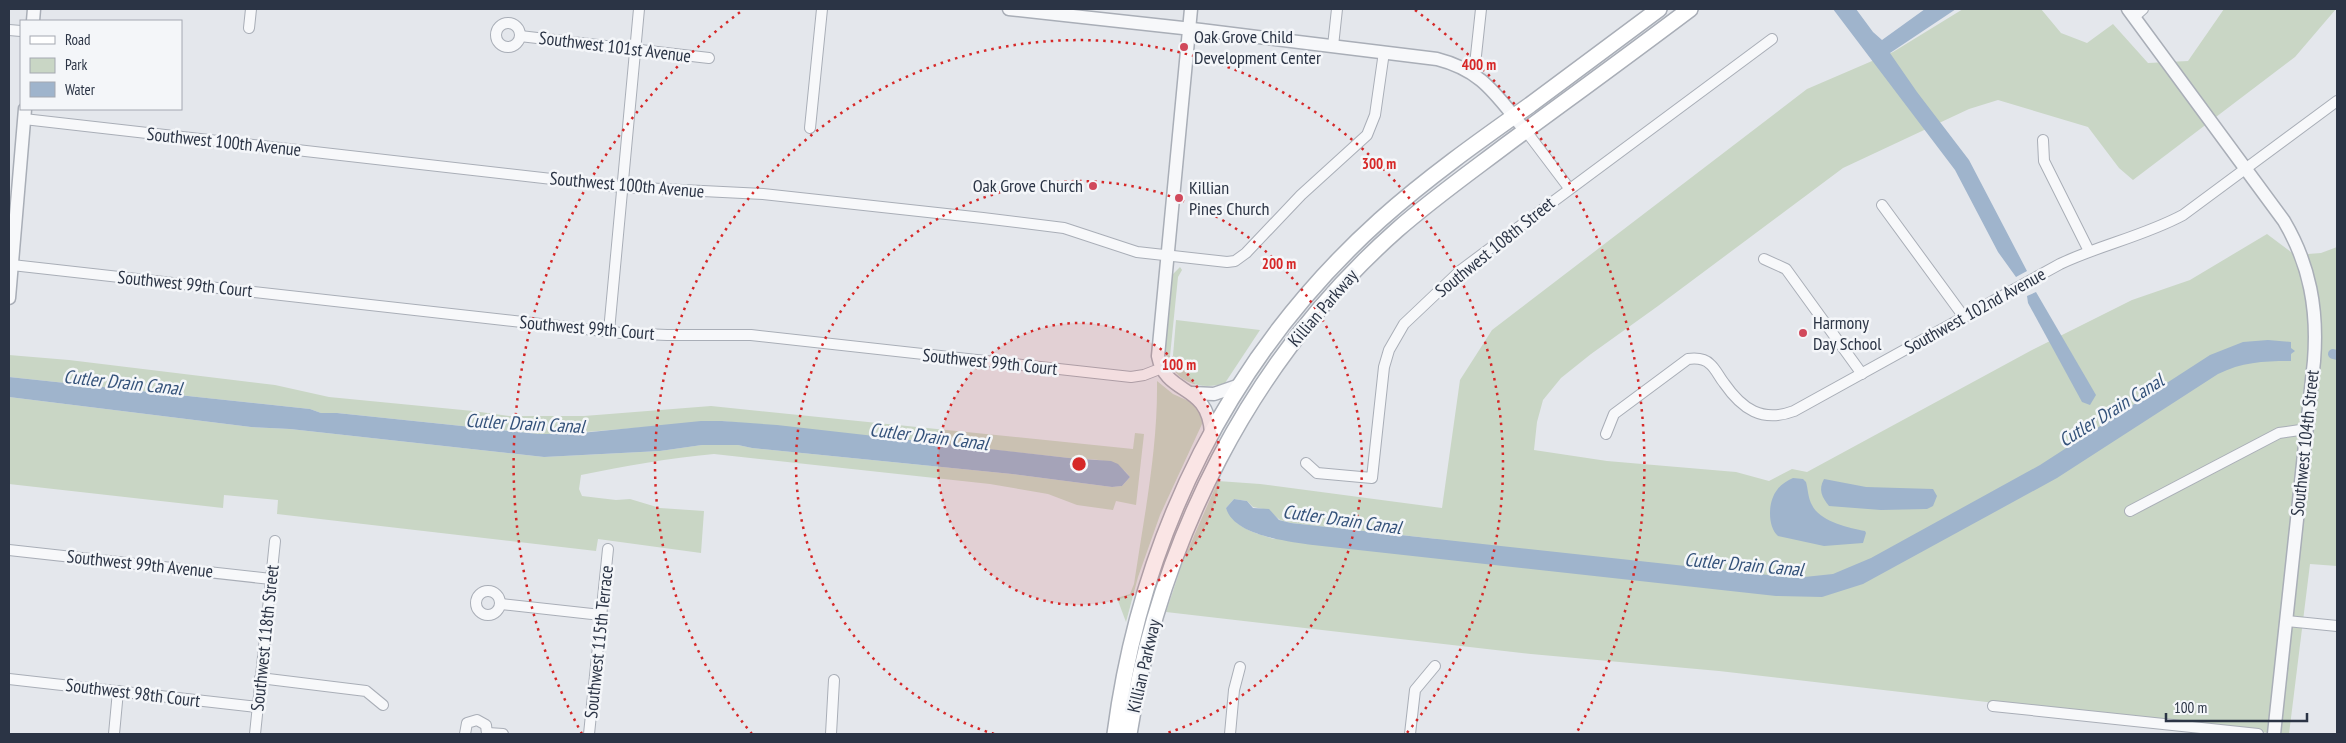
<svg xmlns="http://www.w3.org/2000/svg" width="2346" height="743" font-family="'PT Sans Narrow',sans-serif">
<style>
.green{fill:#c9d6c5;fill-rule:evenodd}
.water{fill:#9fb4cc}
.lines{fill:none;stroke-linecap:round;stroke-linejoin:round}
.canal{stroke:#9fb4cc;stroke-width:10}
.minor-casing{stroke:#a9aeb7;stroke-width:12}
.tertiary-casing{stroke:#a9aeb7;stroke-width:15}
.secondary-casing{stroke:#a9aeb7;stroke-width:18}
.minor{stroke:#f7f8fa;stroke-width:10}
.tertiary{stroke:#f7f8fa;stroke-width:12}
.secondary{stroke:#fff;stroke-width:15}
.ring{fill:none;stroke:#d62828;stroke-width:2.5;stroke-dasharray:2.5 5}
.poi-dot{fill:#d1495b;stroke:#f4f6f9;stroke-width:2}
.labels{text-anchor:middle;stroke-width:5;stroke-linejoin:round;paint-order:stroke}
.poi-label{font-size:18px;fill:#2b3445;stroke:#f4f6f9;text-anchor:start}
.street-label{font-size:18px;fill:#2b3445;stroke:#f4f6f9}
.water-label{font-size:19px;font-style:italic;fill:#34527a;stroke:#f4f6f9}
.centre{fill:#d62828;stroke:#f4f6f9;stroke-width:2.5}
.ring-label{font-size:15px;text-anchor:middle;font-weight:bold;fill:#d62828;stroke:#f4f6f9;stroke-width:5;stroke-linejoin:round;paint-order:stroke}
</style>
<rect width="100%" height="100%" fill="#e4e7ec"/>
<g class="green">
<path d="M 1963,9 L 2041,9 L 2061,33 L 2087,43 L 2113,24 L 2148,63 L 2188,61 L 2224,9 L 2336,9 L 2295,57 L 2133,180 L 2119,168 L 2088,127 L 1998,100 L 1969,109 L 1843,168 L 1658,306 L 1591,354 L 1561,378 L 1543,400 L 1537,422 L 1534,450 L 1607,461 L 1736,472 L 1769,481 L 1792,469 L 1807,472 L 2032,350 L 2132,300 L 2190,280 L 2267,234 L 2295,255 L 2321,253 L 2337,247 L 2337,566 L 2310,564 L 2289,734 L 2229,730 L 1719,671 L 1531,654 L 1166,612 L 1183,561 L 1218,481 L 1260,484 L 1442,508 L 1460,380 L 1492,330 L 1807,89 L 1893,52 ZM 1234,499 L 1247,501 L 1253,507 L 1268,510 L 1280,520 L 1291,523 L 1437,539 L 1274,539 C 1253,532 1236,529 1226,508 Z"/>
<polygon points="1180,267 1182,270 1178,277 1169,366 1164,349 1171,276"/>
<path d="M 1176,320 L 1260,330 L 1225,383 C 1206,390 1182,385 1172,367 Z"/>
<path d="M 9,355 L 69,360 L 275,385 L 329,397 L 473,411 L 509,416 L 584,416 L 711,406 L 1133,449 L 1135,433 L 1144,434 L 1136,505 L 1116,501 L 1113,510 L 1077,505 L 1048,494 L 990,484 L 714,454 C 669,458 625,466 581,475 L 579,489 L 582,496 L 616,500 L 630,499 L 660,508 L 704,511 L 701,553 L 598,539 L 596,551 L 277,514 L 278,500 L 224,495 L 223,508 L 9,484 L 9,397 L 251,427 L 290,429 L 544,457 L 660,451 L 702,445 L 738,445 L 752,448 L 1012,474 L 1112,487 L 1122,486 L 1130,477 C 1116,457 1091,460 1069,458 L 722,421 L 549,435 L 337,413 L 321,413 L 310,409 L 9,377 Z"/>
<path d="M 1157,381 L 1173,394 L 1193,403 L 1203,415 L 1202,424 L 1160,515 L 1138,577 L 1126,622 L 1117,598 L 1130,594 L 1134,584 C 1144,517 1158,449 1157,381 Z"/>
</g>
<g class="water">
<polygon points="1833,9 1856,9 1873,32 1882,40 1925,9 1956,9 1890,53 1917,92 1969,160 2027,271 2016,277 1998,252 1955,170"/>
<polygon points="2036,292 2096,395 2090,405 2082,402 2028,303 2027,296"/>
<path d="M 2268,340 L 2291,342 L 2291,348 L 2295,351 L 2291,354 L 2291,361 C 2265,361 2242,362 2218,374 L 2057,478 L 1863,584 L 1822,597 L 1776,596 L 1313,545 C 1288,541 1234,536 1226,508 L 1234,499 L 1247,501 L 1253,508 L 1269,509 L 1279,520 L 1291,523 L 1795,578 L 1833,574 L 1871,558 L 2040,465 L 2210,355 L 2243,342 Z"/>
<polygon points="9,377 310,409 321,413 337,413 538,434 571,434 701,421 722,421 777,425 1069,458 1111,461 1118,464 1130,477 1122,486 1112,487 1012,474 752,448 738,445 702,445 660,451 544,457 290,429 251,427 9,397"/>
<path d="M 1793,478 L 1803,479 L 1806,482 C 1808,489 1808,498 1812,505 C 1819,521 1849,528 1865,531 L 1866,533 L 1863,543 L 1824,546 L 1778,536 C 1767,526 1768,501 1777,490 C 1781,484 1787,481 1793,478 Z"/>
<path d="M 1824,479 L 1866,487 L 1933,489 L 1937,496 L 1933,506 L 1927,509 L 1881,510 L 1829,506 C 1822,497 1818,490 1824,479 Z"/>
</g>
<g class="lines">
<polyline class="canal" points="2333,354 2337,355"/>
<defs>
<g id="minor">
<polyline points="2134,17 2143,9"/>
<circle cx="508" cy="35" r="12"/>
<polyline points="249,28 251,9"/>
<polyline points="9,30 21,31"/>
<polyline points="520,36 709,58"/>
<polyline points="1333,46 1337,9"/>
<polyline points="1474,74 1481,9"/>
<polyline points="24,119 622,187 763,194 983,218 1064,228 1137,252 1227,262 1235,261 1246,253 1301,195 1367,135 1375,115 1384,52"/>
<polyline points="810,128 822,9"/>
<polyline points="1526,131 1569,188"/>
<polyline points="2043,140 2044,161 2089,251"/>
<polyline points="1882,205 1964,317"/>
<polyline points="1764,259 1786,269 1862,374"/>
<polyline points="12,265 621,333 667,335 751,335 1131,377 1144,375 1162,368"/>
<polyline points="609,331 639,9"/>
<path d="M 1606,434 L 1614,414 L 1688,359 C 1696,358 1704,358 1710,364 C 1716,369 1719,377 1724,383 C 1742,409 1762,423 1794,411 L 2060,264 C 2100,245 2144,236 2183,215 L 2337,101"/>
<polyline points="1306,463 1317,473 1372,478 1384,367 1389,350 1404,324 1461,270 1772,39"/>
<polyline points="2130,511 2279,433 2307,429"/>
<polyline points="9,550 271,579"/>
<circle cx="488" cy="603" r="12"/>
<polyline points="501,604 601,615"/>
<polyline points="2287,621 2337,626"/>
<polyline points="260,678 366,691 383,705"/>
<polyline points="9,679 257,707"/>
<polyline points="1993,706 2258,734"/>
<polyline points="488,733 503,734"/>
<polyline points="114,734 118,691"/>
<polyline points="255,734 275,541"/>
<polyline points="465,734 467,723 477,720 486,725 487,734"/>
<polyline points="589,734 608,549"/>
<polyline points="831,734 834,680"/>
<polyline points="1230,734 1234,690 1240,667"/>
<polyline points="1410,734 1415,690 1435,666"/>
</g>
<g id="tertiary">
<path d="M 1009,9 L 1201,30 L 1437,59 C 1484,71 1496,96 1526,131"/>
<path d="M 1191,9 L 1158,356 C 1166,397 1208,382 1211,433"/>
<path d="M 2128,9 L 2284,221 C 2310,265 2318,310 2314,361 L 2274,734"/>
<polyline points="33,21 34,9"/>
<polyline points="9,298 25,109"/>
<polyline points="1192,393 1214,394 1240,385"/>
</g>
<g id="secondary">
<path d="M 1115,734 C 1141,535 1230,355 1380,220 C 1427,178 1479,141 1530,105 C 1573,73 1616,41 1659,9"/>
<path d="M 1129,734 C 1159,542 1250,360 1397,230 C 1431,200 1469,173 1506,145 C 1567,100 1629,55 1690,9"/>
</g>
</defs>
<use href="#minor" class="minor-casing"/>
<use href="#tertiary" class="tertiary-casing"/>
<use href="#secondary" class="secondary-casing"/>
<use href="#minor" class="minor"/>
<use href="#tertiary" class="tertiary"/>
<use href="#secondary" class="secondary"/>
</g>
<circle cx="1079" cy="464" r="141" fill="#d62828" fill-opacity=".12"/>
<g class="ring">
<circle cx="1079" cy="464" r="141"/>
<path d="M994 734A283 283 0 1 1 1164 734"/>
<path d="M752 734A424 424 0 1 1 1406 734"/>
<path d="M582 734A565 565 0 0 1 743 10M1415 10A565 565 0 0 1 1576 734"/>
</g>
<g class="poi-dot">
<circle cx="1184" cy="47" r="5"/>
<circle cx="1093" cy="186" r="5"/>
<circle cx="1179" cy="198" r="5"/>
<circle cx="1803" cy="333" r="5"/>
</g>
<g class="labels">
<g class="poi-label">
<text x="1194" y="43">Oak Grove Child<tspan x="1194" dy="21">Development Center</tspan></text>
<text x="1083" y="192" text-anchor="end">Oak Grove Church</text>
<text x="1189" y="194">Killian<tspan x="1189" dy="21">Pines Church</tspan></text>
<text x="1813" y="329">Harmony<tspan x="1813" dy="21">Day School</tspan></text>
</g>
<g class="street-label">
<text transform="translate(615 47) rotate(7)" y="6">Southwest 101st Avenue</text>
<text transform="translate(224 142) rotate(6)" y="6">Southwest 100th Avenue</text>
<text transform="translate(627 185) rotate(5)" y="6">Southwest 100th Avenue</text>
<text transform="translate(1495 247) rotate(-39)" y="6">Southwest 108th Street</text>
<text transform="translate(185 284) rotate(6)" y="6">Southwest 99th Court</text>
<text transform="translate(1323 308) rotate(-49)" y="6">Killian Parkway</text>
<text transform="translate(1975 311) rotate(-29)" y="6">Southwest 102nd Avenue</text>
<text transform="translate(587 328) rotate(5)" y="6">Southwest 99th Court</text>
<text transform="translate(990 362) rotate(6)" y="6">Southwest 99th Court</text>
<text transform="translate(2305 443) rotate(-84)" y="6">Southwest 104th Street</text>
<text transform="translate(140 564) rotate(6)" y="6">Southwest 99th Avenue</text>
<text transform="translate(265 638) rotate(-84)" y="6">Southwest 118th Street</text>
<text transform="translate(599 642) rotate(-84)" y="6">Southwest 115th Terrace</text>
<text transform="translate(1144 666) rotate(-77)" y="6">Killian Parkway</text>
<text transform="translate(133 693) rotate(7)" y="6">Southwest 98th Court</text>
</g>
<g class="water-label">
<text transform="translate(123 382) rotate(6)" y="7">Cutler Drain Canal</text>
<text transform="translate(2111 410) rotate(-32)" y="7">Cutler Drain Canal</text>
<text transform="translate(525 423) rotate(3)" y="7">Cutler Drain Canal</text>
<text transform="translate(929 436) rotate(7)" y="7">Cutler Drain Canal</text>
<text transform="translate(1342 519) rotate(8)" y="7">Cutler Drain Canal</text>
<text transform="translate(1744 564) rotate(5)" y="7">Cutler Drain Canal</text>
</g>
</g>
<circle cx="1079" cy="464" r="8" class="centre"/>
<g class="ring-label">
<text x="1479" y="70">400 m</text>
<text x="1379" y="169">300 m</text>
<text x="1279" y="269">200 m</text>
<text x="1179" y="370">100 m</text>
</g>
<rect width="2346" height="743" fill="none" stroke="#2b3445" stroke-width="20"/>
<rect x="20" y="20" width="162" height="90" fill="#f4f6f9" stroke="#a4a8b1"/>
<rect x="30" y="36" width="25" height="8" fill="#ffffff" stroke="#a4a8b1"/>
<text x="65" y="45" font-size="15" fill="#2b3445">Road</text>
<rect x="30" y="58" width="25" height="15" fill="#c9d6c5" stroke="#a4a8b1"/>
<text x="65" y="70" font-size="15" fill="#2b3445">Park</text>
<rect x="30" y="82" width="25" height="15" fill="#9fb4cc" stroke="#a4a8b1"/>
<text x="65" y="95" font-size="15" fill="#2b3445">Water</text>
<path d="M2166 713v8h141v-8" fill="none" stroke="#2b3445" stroke-width="2.5"/>
<text x="2174" y="713" font-size="15" fill="#2b3445" stroke="#f4f6f9" stroke-width="4" paint-order="stroke">100 m</text>
</svg>
